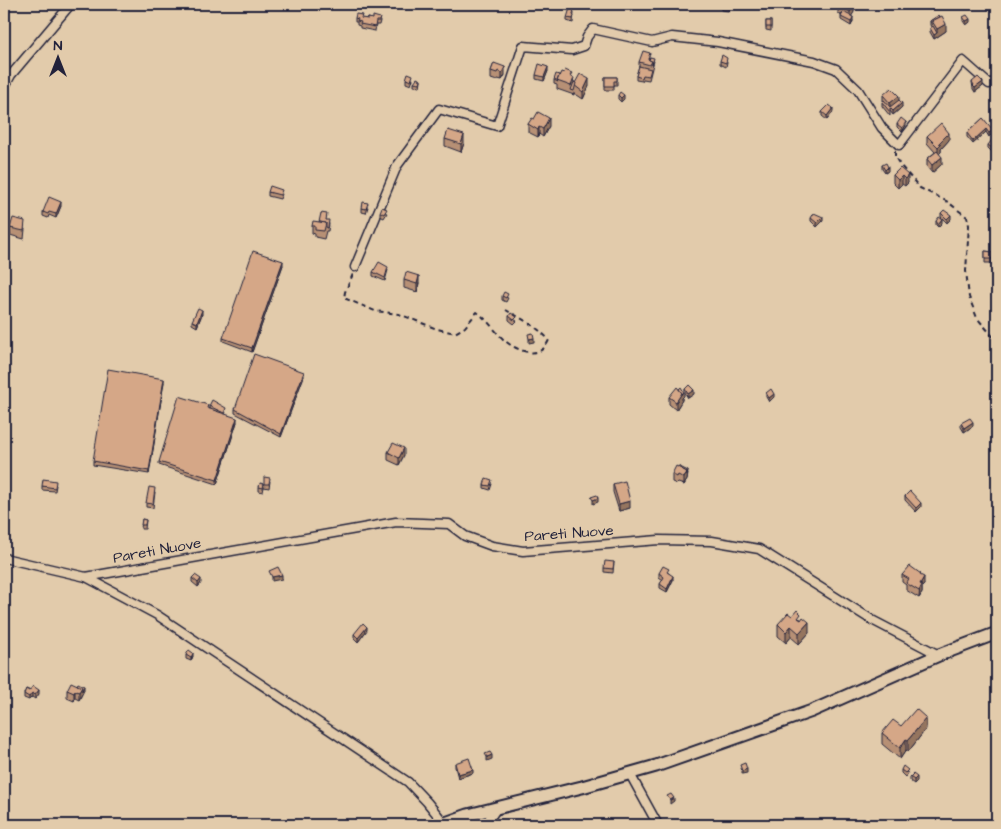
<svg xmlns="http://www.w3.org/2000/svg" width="1001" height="829" font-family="'Architects Daughter',sans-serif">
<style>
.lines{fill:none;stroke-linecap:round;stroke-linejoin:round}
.minor-casing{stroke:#22223b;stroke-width:11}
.secondary-casing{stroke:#22223b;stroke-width:15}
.path{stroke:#22223b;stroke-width:2;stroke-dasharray:5 4;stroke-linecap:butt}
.minor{stroke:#e2cbab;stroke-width:8}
.secondary{stroke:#e2cbab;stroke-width:11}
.wall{fill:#b79074;stroke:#22223b}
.shaded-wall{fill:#95755e;stroke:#22223b}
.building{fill:#d5a787;stroke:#22223b}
.labels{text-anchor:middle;stroke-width:4;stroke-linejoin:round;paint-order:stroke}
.street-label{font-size:15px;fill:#22223b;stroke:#e2cbab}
</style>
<rect width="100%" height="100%" fill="#e2cbab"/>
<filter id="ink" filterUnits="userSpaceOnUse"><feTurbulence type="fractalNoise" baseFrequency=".02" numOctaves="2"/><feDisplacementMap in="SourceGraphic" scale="10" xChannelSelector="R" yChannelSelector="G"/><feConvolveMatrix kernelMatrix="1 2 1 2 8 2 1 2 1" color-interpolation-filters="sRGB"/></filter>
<g filter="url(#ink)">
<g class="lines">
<defs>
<g id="minor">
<polyline points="4,88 11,75 71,4"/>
<polyline points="355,267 397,166 439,109 497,126 523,46 572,50 584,46 587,37 593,29 652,42 672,37 718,42 814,61 836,69 858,90 882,128 899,145 963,61 989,84 997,81"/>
<polyline points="4,558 86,577 396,522 449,524 465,536 492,546 523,551 659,540 712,541 759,549 872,620 939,655"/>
<polyline points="86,577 157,615 408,782 427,802 444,823"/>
<polyline points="630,774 658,825"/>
<polyline points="485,825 497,808"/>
</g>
<polyline id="secondary" points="440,825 468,815 582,787 656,766 812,711 939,655 997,633"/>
</defs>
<use href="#minor" class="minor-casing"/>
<use href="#secondary" class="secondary-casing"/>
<g class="path">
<polyline points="895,151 895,157 900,165 920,188 948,202 967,217 969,225 966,271 969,297 977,318 997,341"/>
<path d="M 353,274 L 345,292 L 344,298 L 375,311 L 399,314 L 437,329 L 455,333 L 465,327 L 477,312 C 496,326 500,346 528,352 C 539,354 545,349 549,340 C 537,326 522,319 506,310"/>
</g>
<use href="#minor" class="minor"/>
<use href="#secondary" class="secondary"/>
</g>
<g class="wall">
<polygon points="729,4 729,11 721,10 721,6"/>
<polygon points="838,5 854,12 851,16 853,21 851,26 841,20 841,17 842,15 838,13"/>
<polygon points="574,13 573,23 567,21 567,18"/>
<polygon points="939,15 946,31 934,39 930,32 930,28 931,27 930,25 930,21"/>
<polygon points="963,17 970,22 966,25 963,21"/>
<polygon points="355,18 368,19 368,18 380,21 379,25 376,25 375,31 360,28 360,26 357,25 357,22 355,22"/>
<polygon points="766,21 771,21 771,31 766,30"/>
<polygon points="650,57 654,61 652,68 649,80 643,79 642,81 636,80 636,76 639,66 639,62"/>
<polygon points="720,61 727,62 726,67 720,64"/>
<polygon points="494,63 505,75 502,80 498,79 497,81 491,79 491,71"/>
<polygon points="548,71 544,81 536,79 536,75"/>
<polygon points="559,75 572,77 574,82 589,86 583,99 574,93 574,95 557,89 557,85 554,84 554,80"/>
<polygon points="605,77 617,77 617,85 614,85 614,90 605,90"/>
<polygon points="406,79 413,79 411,85 406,83"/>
<polygon points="421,80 420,87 414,86 414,82"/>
<polygon points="972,82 983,86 975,92 973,89"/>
<polygon points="997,84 997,96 995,93 995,85"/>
<polygon points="618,95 624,99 621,102 618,99"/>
<polygon points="883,95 899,100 902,107 893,115 890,111 890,116 882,106 882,102 883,101"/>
<polygon points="822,112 833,112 827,120 822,116"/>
<polygon points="983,118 993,133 989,137 986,132 973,144 967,137 967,133"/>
<polygon points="528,124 549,126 543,137 539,134 538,137 528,132"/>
<polygon points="897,124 906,125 902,132 897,127"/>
<polygon points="927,136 949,140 941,149 941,152 939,153 942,164 932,173 927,167 927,159 935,152 927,143"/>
<polygon points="445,139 464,143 461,152 445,146"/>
<polygon points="988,145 996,148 992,152 988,148"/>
<polygon points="882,165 888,171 885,173 882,169"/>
<polygon points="900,168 908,183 905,186 902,184 898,188 893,183 893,175"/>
<polygon points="268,192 282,194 280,199 268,196"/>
<polygon points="61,206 56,218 49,215 48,218 43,216 43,212"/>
<polygon points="368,207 366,213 362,212 362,208"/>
<polygon points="380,212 387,213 384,218 380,216"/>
<polygon points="941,213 951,219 947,223 941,217"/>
<polygon points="811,218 823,221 817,227 811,221"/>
<polygon points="327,220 329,224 328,231 326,231 324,239 315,237 315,234 312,233 312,226 319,222"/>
<polygon points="936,221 942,223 938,227 936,225"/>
<polygon points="10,228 25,229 24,239 10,235"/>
<polygon points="985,251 993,252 992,263 985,263"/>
<polygon points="283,265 252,352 223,341 223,338"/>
<polygon points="388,270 385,281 373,276 373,272"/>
<polygon points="404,280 419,283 417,292 404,288"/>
<polygon points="502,296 508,298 506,302 502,300"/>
<polygon points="202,314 197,327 192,324 192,321"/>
<polygon points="509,316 517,321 514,324 509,320"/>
<polygon points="304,376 281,437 235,413 235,409"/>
<polygon points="164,382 149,474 93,465 93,461"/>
<polygon points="685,389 694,394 688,398 685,393"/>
<polygon points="766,393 774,397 769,402 766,397"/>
<polygon points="684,396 682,398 682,400 676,410 669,404 669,397"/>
<polygon points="209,406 226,412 225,414 237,422 217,484 159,465 159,462 208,409 209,409"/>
<polygon points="961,423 973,426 964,432 961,427"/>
<polygon points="388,452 404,455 399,465 388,460"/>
<polygon points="672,474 688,474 687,480 684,485 678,483 677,484 672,482"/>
<polygon points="270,481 269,488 264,487 263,492 259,491 259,487 264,484"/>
<polygon points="492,484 490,490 484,488 484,485"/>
<polygon points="613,484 630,508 619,511 613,492"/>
<polygon points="56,485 55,491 42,490 42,486"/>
<polygon points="155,492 153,508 146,507 146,503"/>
<polygon points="905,496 921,507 916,512 905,500"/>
<polygon points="142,519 146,520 145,529 141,529"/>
<polygon points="614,562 613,573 604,572 604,568"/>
<polygon points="659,573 669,573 673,580 667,592 660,588 660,584 663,580 659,577"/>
<polygon points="902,575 921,576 924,585 922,587 922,593 919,598 906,590 906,585 902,582"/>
<polygon points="192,578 201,583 198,587 192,582"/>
<polygon points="792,616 801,619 809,633 799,644 791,637 786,643 778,636 778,624"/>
<polygon points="367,630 358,642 354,638 354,634"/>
<polygon points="186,655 193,656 191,661 186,659"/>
<polygon points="26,689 39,694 35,699 32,697 29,700 24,698 24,694"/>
<polygon points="67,690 84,690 79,700 75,698 74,701 67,698"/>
<polygon points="901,726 926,729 908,752 906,750 900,759 882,744 882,733"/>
<polygon points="455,763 473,773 458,778 455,767"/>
<polygon points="901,770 908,773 905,777 901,773"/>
<polygon points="910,777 917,781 914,784 910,781"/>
</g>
<g class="shaded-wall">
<polygon points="854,4 854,12 850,19 850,12"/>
<polygon points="853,17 853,21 851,26 851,22"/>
<polygon points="970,19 970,22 966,25 966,21"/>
<polygon points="946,24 946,31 934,39 934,35 937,33 937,29"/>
<polygon points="505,67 505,75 502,80 502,73"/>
<polygon points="548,67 548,71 544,81 544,77"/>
<polygon points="589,79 589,86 583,99 583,92"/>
<polygon points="983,82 983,86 975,92 975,88"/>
<polygon points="624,95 624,99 621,102 621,98"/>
<polygon points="899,96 899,103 890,108 890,103"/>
<polygon points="902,103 902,107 893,115 893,111"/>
<polygon points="833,108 833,112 827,120 827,116"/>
<polygon points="549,118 549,126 543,137 543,129"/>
<polygon points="906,122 906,125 902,132 902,128"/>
<polygon points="539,127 539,134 538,137 538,130"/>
<polygon points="986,129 986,132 973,144 973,141"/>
<polygon points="993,130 993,133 989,137 989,133"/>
<polygon points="949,133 949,140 941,149 941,152 938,155 938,147 939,143"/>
<polygon points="464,135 464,143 461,152 461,144"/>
<polygon points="996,144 996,148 992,152 992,148"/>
<polygon points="942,157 942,164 932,173 932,165"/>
<polygon points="888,167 888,171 885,173 885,170"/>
<polygon points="908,175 908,183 905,186 905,179"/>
<polygon points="902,176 902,184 898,188 898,180"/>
<polygon points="61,202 61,206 56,218 56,214"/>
<polygon points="951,215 951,219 947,223 947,219"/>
<polygon points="823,217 823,221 817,227 817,223"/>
<polygon points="942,219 942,223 938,227 938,224"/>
<polygon points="283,261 283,265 252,352 252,348"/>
<polygon points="419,276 419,283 417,292 417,284"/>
<polygon points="202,310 202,314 197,327 197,323"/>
<polygon points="534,338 534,342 529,343 529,339"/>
<polygon points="304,372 304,376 281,437 281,434"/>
<polygon points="164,379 164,382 149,474 149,471"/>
<polygon points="694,390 694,394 688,398 688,394"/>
<polygon points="684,392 684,396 682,398 682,400 676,410 676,402 682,393"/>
<polygon points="774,394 774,397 769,402 769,398"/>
<polygon points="237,418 237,422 217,484 217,480"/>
<polygon points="973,422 973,426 964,432 964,428"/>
<polygon points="404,448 404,455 399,465 399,458"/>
<polygon points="688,471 687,480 684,485 684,478"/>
<polygon points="598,498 598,502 593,504 593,500"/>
<polygon points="630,501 630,508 619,511 619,504"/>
<polygon points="921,503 921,507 916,512 916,508"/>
<polygon points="282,575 282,579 272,581 272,577"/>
<polygon points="673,576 673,580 667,592 667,589"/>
<polygon points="924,577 924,585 922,587 922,593 919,598 920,584"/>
<polygon points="201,579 201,583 198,587 198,583"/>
<polygon points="809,622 809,633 799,644 799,633"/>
<polygon points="791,626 791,637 786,643 786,632"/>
<polygon points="367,627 367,630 358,642 358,638"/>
<polygon points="193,653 193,656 191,661 191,658"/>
<polygon points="84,686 84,690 79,700 79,692 82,687"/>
<polygon points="39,690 39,694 35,699 35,695"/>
<polygon points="75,691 75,698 74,701 74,693"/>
<polygon points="32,693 32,697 29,700 29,697"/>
<polygon points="926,718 926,729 908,752 908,740"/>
<polygon points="906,739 906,750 900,759 900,748"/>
<polygon points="492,755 492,759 487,761 487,757"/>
<polygon points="747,769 747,773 742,774 742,771"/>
<polygon points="473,770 473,773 458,778 458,774"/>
<polygon points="917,777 917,781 914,784 914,780"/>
<polygon points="674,798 674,801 670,804 670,800"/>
</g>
<g class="building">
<polygon points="722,4 729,4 729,8 721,6"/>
<polygon points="839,4 854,4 850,12 838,5"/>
<polygon points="570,8 574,9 573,15 574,16 573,19 567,18"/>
<polygon points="843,12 853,17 851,22 841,17"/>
<polygon points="356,14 362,15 361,18 368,19 368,18 373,19 373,16 380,18 379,21 376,21 375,27 360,24 361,22 357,21 358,19 355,18"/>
<polygon points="939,15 940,17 932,21 932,25 930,21"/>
<polygon points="967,15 970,19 966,21 963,17"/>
<polygon points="942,16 946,24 937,29 932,21"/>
<rect x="766" y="21" width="5" height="6"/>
<polygon points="933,26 937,33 934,35 930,28"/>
<polygon points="643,51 650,53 648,59 652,61 650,65 639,62"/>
<polygon points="722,55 727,58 726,63 720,61"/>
<polygon points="650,57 654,58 652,65 652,61 649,60"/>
<polygon points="494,63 505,67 502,73 498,71 497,73 491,71"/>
<polygon points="539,64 548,67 544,77 536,75"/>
<polygon points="639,66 651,69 649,76 643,75 642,78 636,76"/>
<polygon points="565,70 572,73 570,76 574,78 571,86 557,81 561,72 564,73"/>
<polygon points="408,73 413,75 411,81 406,79"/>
<polygon points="556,74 559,75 557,81 558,82 554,80"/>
<polygon points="580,74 589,79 583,92 574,85"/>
<polygon points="605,77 617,77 617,81 614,81 614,86 605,86"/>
<polygon points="978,77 983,82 975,88 973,86 974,85 972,82"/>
<polygon points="417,78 421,80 420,83 414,82"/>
<polygon points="574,82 576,83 574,91 571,90"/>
<polygon points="891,88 899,96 890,103 883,95"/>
<polygon points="620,92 624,95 621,98 618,95"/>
<polygon points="884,100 890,107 899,100 902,103 893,111 890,108 890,112 882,102"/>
<polygon points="829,105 833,108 827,116 822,112"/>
<polygon points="538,112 549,118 543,129 539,127 538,130 528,124 532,118 534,119"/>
<polygon points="901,118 906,122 902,128 897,124"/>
<polygon points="983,118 993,130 989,133 986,129 973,141 967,133"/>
<polygon points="941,123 949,133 939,143 941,144 938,147 927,136"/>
<polygon points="448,130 464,135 461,144 445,139"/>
<polygon points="992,140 996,144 992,148 988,145"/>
<polygon points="937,151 942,157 932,165 927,159"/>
<polygon points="886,163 888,167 885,170 882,165"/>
<polygon points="900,168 908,175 905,179 902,176 898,180 893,175"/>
<polygon points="270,186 282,190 280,195 268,192"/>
<polygon points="49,197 61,202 56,214 49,212 48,214 43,212"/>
<polygon points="363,202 368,203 366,209 362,208"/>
<polygon points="382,207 387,209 384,214 380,212"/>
<polygon points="944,210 951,215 947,219 941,213"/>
<polygon points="321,213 327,214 326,220 329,220 328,228 326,227 326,223 319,222"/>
<polygon points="814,213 823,217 817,223 811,218"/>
<polygon points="939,217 942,219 938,224 936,221"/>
<polygon points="13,218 25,221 24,231 10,228"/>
<polygon points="313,221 326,223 324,231 315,230 315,226 312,226"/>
<polygon points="253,251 283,261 252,348 223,338"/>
<polygon points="985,251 993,252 992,259 985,259"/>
<polygon points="379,262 388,267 385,278 373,272"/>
<polygon points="406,272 419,276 417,284 404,280"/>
<polygon points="504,292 508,294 506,298 502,296"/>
<polygon points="198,308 202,310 197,323 192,321"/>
<polygon points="511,313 517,317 514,320 509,316"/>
<polygon points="533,333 534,338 529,339 528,334"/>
<polygon points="254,354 304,372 281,434 235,409"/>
<polygon points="108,369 164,379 149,471 93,461"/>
<polygon points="689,385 694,390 688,394 685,389"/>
<polygon points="677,387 682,393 676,402 669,397"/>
<polygon points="681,387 684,392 682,394 682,393 679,389"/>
<polygon points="771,389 774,394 769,398 766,393"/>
<polygon points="179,396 208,405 207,408 237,418 217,480 159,462"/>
<polygon points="212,400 226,408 224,413 209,406"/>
<polygon points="970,418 973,422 964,428 961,423"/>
<polygon points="393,443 404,448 399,458 388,452"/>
<polygon points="676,466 687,472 684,478 678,475 677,477 672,474"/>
<polygon points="678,466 688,471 687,476 687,472 678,467"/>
<polygon points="264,477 270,478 269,484 264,484"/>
<polygon points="486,478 492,480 490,486 484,485"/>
<polygon points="43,479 56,481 55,488 42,486"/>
<polygon points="625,481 630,501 619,504 613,484"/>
<polygon points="260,483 264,484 263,488 259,487"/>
<polygon points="149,487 155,488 153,504 146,503"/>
<polygon points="910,491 921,503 916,508 905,496"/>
<polygon points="597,495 598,498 593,500 591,497"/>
<polygon points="142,519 146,520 145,525 141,525"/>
<polygon points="605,561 614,562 613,569 604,568"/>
<polygon points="663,566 669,569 667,572 673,576 667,589 660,584 664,577 659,573"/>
<polygon points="910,566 921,574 920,575 924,577 920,584 922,585 919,591 906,583 909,579 902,575"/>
<polygon points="278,567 282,575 272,577 269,571"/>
<polygon points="195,575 201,579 198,583 192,578"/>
<polygon points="797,610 801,614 798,618 801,620 803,617 809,622 799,633 791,626 786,632 778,624 788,613 792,616"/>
<polygon points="363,623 367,627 358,638 354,634"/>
<polygon points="189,650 193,653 191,658 186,655"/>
<polygon points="71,682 82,687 79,692 75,691 74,693 67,690"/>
<polygon points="78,683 84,686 82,691 82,687 77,685"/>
<polygon points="33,686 39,690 35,695 32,693 29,697 24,694 26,689 29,691"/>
<polygon points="916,709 926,718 908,740 906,739 900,748 882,733 893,720 901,726"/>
<polygon points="490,752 492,755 487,757 485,754"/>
<polygon points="469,758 473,770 458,774 455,763"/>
<polygon points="745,763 747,769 742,771 740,765"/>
<polygon points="903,766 908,770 905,773 901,770"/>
<polygon points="913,774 917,777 914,780 910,777"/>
<polygon points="671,794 674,798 670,800 667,796"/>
</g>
</g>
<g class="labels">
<g class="street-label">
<text transform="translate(569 533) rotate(-4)" y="5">Pareti Nuove</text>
<text transform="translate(157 550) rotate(-10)" y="5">Pareti Nuove</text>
</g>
</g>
<rect width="1001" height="829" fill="none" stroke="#e2cbab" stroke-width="20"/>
<rect x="10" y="10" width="981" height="809" fill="none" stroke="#22223b" stroke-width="2" filter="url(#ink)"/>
<g transform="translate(58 58)" stroke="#e2cbab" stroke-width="4" paint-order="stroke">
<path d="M0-4L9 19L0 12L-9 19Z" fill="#22223b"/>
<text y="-8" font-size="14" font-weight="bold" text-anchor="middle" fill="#22223b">N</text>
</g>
</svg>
